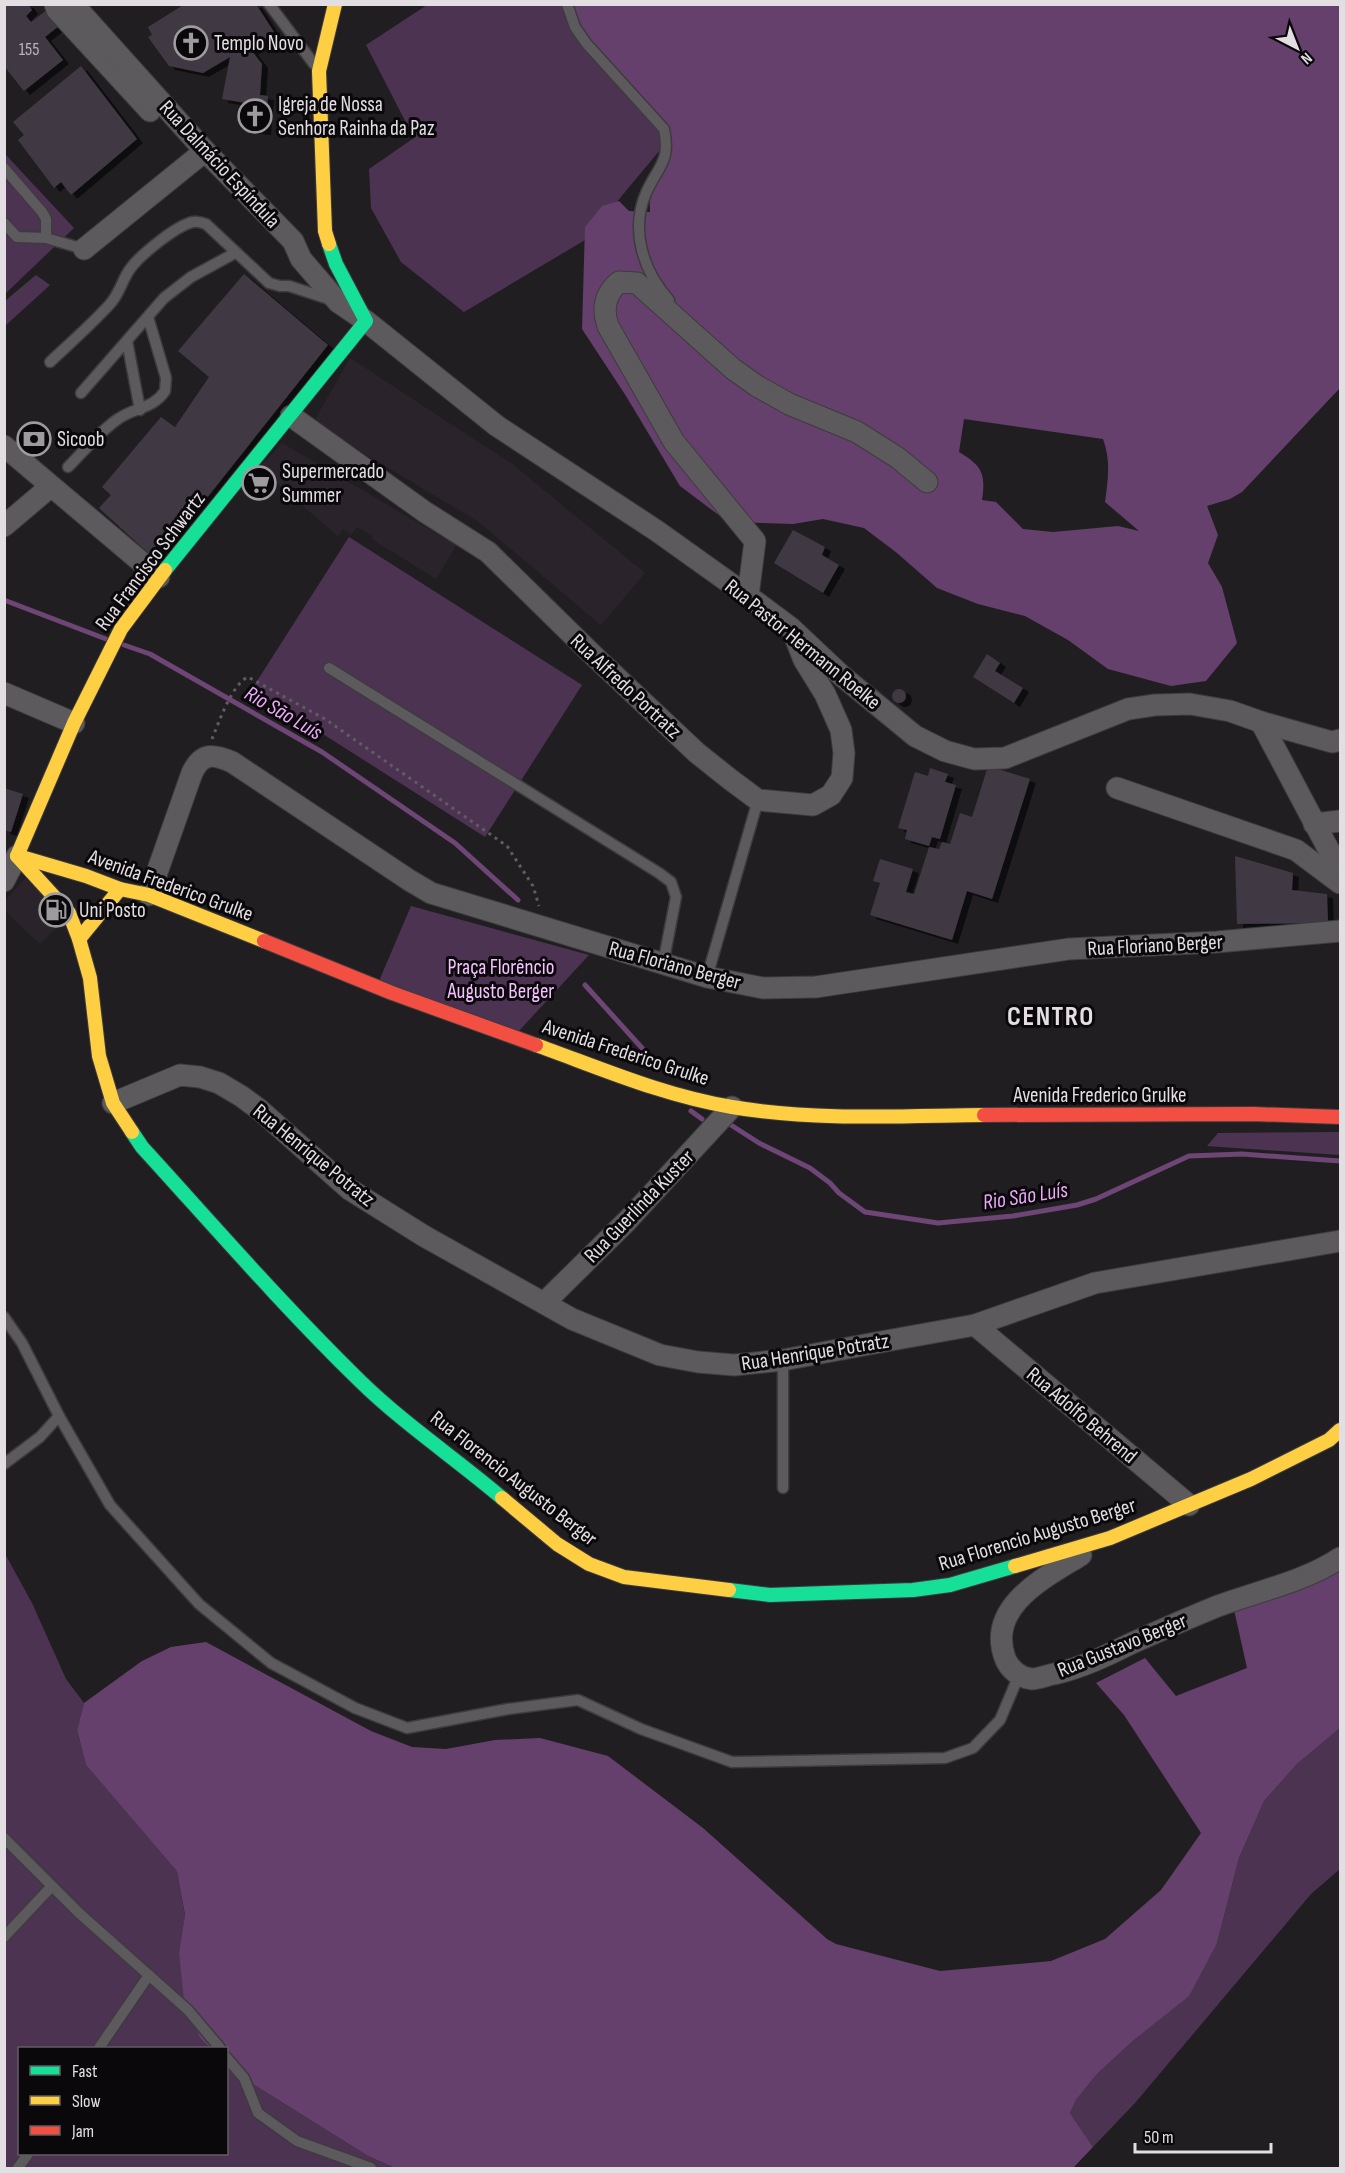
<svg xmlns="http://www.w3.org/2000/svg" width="1345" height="2173" font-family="'Sofia Sans Condensed',sans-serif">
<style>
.built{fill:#2b232c}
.green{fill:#4d3352}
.forest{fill:#65406c;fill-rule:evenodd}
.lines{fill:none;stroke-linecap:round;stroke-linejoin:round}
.stream{stroke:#6d4675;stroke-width:5}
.building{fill:#413843;filter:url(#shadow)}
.lane-casing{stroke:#3e3b3e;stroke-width:13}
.street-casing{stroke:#3e3b3e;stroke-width:23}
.fast-casing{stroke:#3e3b3e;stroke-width:16}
.slow-casing{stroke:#3e3b3e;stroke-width:16}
.jam-casing{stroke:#3e3b3e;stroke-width:16}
.path{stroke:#5f5d60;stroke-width:3;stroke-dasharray:3 4.5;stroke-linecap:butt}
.lane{stroke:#5c5a5d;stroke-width:10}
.street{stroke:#5c5a5d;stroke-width:21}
.fast{stroke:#16e098;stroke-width:14}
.slow{stroke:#ffcf43;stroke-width:14}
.jam{stroke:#f24e42;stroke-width:14}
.labels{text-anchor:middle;stroke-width:6;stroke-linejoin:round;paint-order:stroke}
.number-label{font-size:18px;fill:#bab4ba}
.poi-label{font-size:21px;fill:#e2dee2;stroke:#0a080b;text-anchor:start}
.street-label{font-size:21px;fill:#e2dee2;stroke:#0a080b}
.park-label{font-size:21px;fill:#f5c1ff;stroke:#0a080b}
.water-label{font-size:22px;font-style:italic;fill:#eaa9f6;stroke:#0a080b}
.district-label{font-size:27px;font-weight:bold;letter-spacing:1.5px;fill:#e2dee2;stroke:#0a080b}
</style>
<defs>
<filter id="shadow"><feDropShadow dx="6" dy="4" stdDeviation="0" flood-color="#0009"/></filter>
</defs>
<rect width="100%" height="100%" fill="#211e22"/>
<g class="built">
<polygon points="350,358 512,464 645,573 601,625 479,522 313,423"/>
<polygon points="282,443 456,545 436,579 372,539 373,536 357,527 351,535 343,529 338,536 259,468"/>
<polygon points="25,878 66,918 40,944 5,911 4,902"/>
</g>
<g class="green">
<polygon points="427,5 590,5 690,114 585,240 464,312 401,262 371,208 369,169 414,138 366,45"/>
<polygon points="5,154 74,228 5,294"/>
<polygon points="36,275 50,285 5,326 5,301"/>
<polygon points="349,537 582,685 485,837 252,689"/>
<polygon points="411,906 589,955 517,1033 379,981"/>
<polygon points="1340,1132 1340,1155 1207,1146 1218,1133"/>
<polygon points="4,1552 32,1603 66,1679 84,1703 77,1730 86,1765 177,1870 185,1916 179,1952 200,2038 210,2048 20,2048 20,2154 226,2154 227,2065 232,2071 368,2156 395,2168 5,2168"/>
<polygon points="1340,1728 1340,1869 1311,1894 1135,2103 1093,2147 1070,2113 1076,2100 1097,2074 1135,2039 1217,1943 1239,1858 1264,1801 1297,1764"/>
</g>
<g class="forest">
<path d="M 564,5 L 1340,5 L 1340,388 L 1242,492 L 1230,499 L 1207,506 L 1218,535 L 1208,563 L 1222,587 L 1237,643 L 1206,681 L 1171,686 L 1108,669 L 1068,640 L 1025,616 L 978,604 L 937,588 L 897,553 L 864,528 L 823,519 L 793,524 L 728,522 L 680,486 L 626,396 L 582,329 L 585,227 L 602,206 L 619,201 L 629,211 L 650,212 L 649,178 L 671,133 L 571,24 ZM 964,419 L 1103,439 C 1111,460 1108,480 1105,502 L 1139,531 L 1118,526 L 1053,532 L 1023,529 L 996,502 L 982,500 C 986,473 982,466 959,452 Z"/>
<polygon points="1340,1552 1340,1728 1297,1764 1264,1801 1239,1858 1217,1943 1189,1996 1135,2039 1097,2074 1076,2100 1070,2113 1093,2147 1073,2168 395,2168 368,2156 232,2071 227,2065 226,2048 210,2048 200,2038 184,2000 179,1952 185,1915 177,1871 86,1765 77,1730 84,1703 142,1661 171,1647 206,1642 371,1731 412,1747 446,1749 495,1740 540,1738 608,1756 703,1828 827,1939 836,1944 940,1971 1051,1961 1105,1939 1161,1890 1201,1833 1124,1715 1096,1683 1145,1658 1176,1696 1247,1668 1233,1605"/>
</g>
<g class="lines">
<g class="stream">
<polyline points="4,600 106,639"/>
<polyline points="124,645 150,654 322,752 455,843 518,900"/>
<polyline points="585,985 642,1048"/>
<polyline points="691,1111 702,1119"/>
<polyline points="731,1125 759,1143 810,1168 830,1183 839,1193 865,1212 938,1223 1013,1216 1077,1205 1096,1199 1189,1156 1242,1154 1340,1161"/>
</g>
</g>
<g class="building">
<polygon points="4,4 28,4 32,10 26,16 31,22 47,10 59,26 45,37 63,60 24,91 4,66"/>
<polygon points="185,4 256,4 274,32 252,51 262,64 260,95 268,96 265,131 243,129 246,103 222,99 230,57 203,73 169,66 148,37 152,35 148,27"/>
<polygon points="81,66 137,139 71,195 61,182 54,188 18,140 24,135 13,122"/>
<polygon points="244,274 328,345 157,561 99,508 111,495 102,487 161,417 175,427 209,377 178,351"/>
<polygon points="793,530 825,547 822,555 839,565 823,593 774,563"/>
<polygon points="987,654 1000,663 995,671 1023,688 1014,703 973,677"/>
<circle cx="899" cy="696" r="7"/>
<polygon points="988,766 1030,779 992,899 967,891 952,940 870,915 880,883 873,881 880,859 913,869 906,892 914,894 929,847 939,849 942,842 950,844 960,813 972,817"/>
<polygon points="930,768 948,774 945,782 956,785 940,839 932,837 929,846 905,839 907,830 898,828 915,772 928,776"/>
<polygon points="4,788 23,794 11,832 4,830"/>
<polygon points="1235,856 1293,873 1292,890 1327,894 1328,923 1237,924"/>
</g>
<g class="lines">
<defs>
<g id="lane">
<polyline points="269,4 314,64"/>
<path d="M 567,4 L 575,27 L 586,43 L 664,129 C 671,162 658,166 646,193 C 630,230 643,271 669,300"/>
<polyline points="4,168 42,212 46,219 46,238 84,249"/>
<polyline points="4,223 17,237 46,238"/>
<polyline points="127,341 140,410"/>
<path d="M 50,362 C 70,343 91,325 110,304 C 120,293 122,280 130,269 C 140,255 177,225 193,222 C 198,221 201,222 206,224 L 269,283 L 280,286 L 289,286 L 332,300"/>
<polyline points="81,393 164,298 191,277 235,253"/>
<path d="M 68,467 C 84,451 100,431 118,419 C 135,407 153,409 165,391 L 166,378 L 148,317"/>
<polyline points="329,668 659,873 671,882 676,897 663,964"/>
<polyline points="707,977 758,800"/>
<polyline points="4,1317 22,1343 59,1416 40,1437 4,1464"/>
<polyline points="59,1416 110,1505 199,1604 271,1663 355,1708 407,1728 508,1709 578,1700 641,1729 732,1762 945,1758 973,1748 1000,1720 1019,1675"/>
<polyline points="783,1488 783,1360"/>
<polyline points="4,1838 79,1913 188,2010 220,2048"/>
<polyline points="4,1937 52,1886"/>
<polyline points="99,2048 149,1975"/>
<polyline points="226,2057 244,2078 258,2113 297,2141 371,2168"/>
<polyline points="18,2168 28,2154"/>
</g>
<g id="street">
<polyline points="55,4 57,10 150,111"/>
<polyline points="73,4 205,151 293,241 301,259 338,302 366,321 497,426 657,531 748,596 791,628 842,676 915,736 945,751 974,759 1005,758 1128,709 1155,705 1190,704 1230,711 1261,722 1332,742 1340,740"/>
<polyline points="84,249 205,151"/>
<polyline points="291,416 425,512 488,552 595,657 697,753 731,780 758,800 813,805 831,795 842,778 844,753 841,730 825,694 804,660 795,637"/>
<polyline points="4,446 159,577"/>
<polyline points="4,526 50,487"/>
<path d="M 748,596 L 755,541 L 674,442 L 608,326 C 602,309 605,294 619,282 L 637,283 L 733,369 L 757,386 L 789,404 L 857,432 L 898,458 L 927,482"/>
<polyline points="4,693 74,723"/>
<polyline points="1261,722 1340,871"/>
<polyline points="1117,788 1296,850 1340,883"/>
<polyline points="1314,824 1340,821"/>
<polyline points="4,881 17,856"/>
<path d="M 149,895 L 192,773 C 202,752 213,754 232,762 L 409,880 L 431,893 L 707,977 L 763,988 L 816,987 L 1069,949 L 1217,942 L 1340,931"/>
<polyline points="113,1103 180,1075 200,1077 219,1083 241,1096 260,1110 349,1189 424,1236 572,1319 660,1355 698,1362 734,1365 783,1360 886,1341 975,1325 1095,1283 1340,1241"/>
<polyline points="544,1303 627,1221 732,1107"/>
<polyline points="975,1325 1189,1505"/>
<path d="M 1081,1555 C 1046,1577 986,1606 1005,1658 C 1009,1669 1020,1678 1032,1679 C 1039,1679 1048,1675 1054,1674 C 1081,1668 1106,1656 1130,1644 C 1159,1631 1188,1618 1218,1606 C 1258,1591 1304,1582 1340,1558"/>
</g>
<g id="fast">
<polyline points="165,570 366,321 336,264 329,244"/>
<path d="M 132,1132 L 142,1147 C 214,1226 284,1307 360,1381 C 404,1424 455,1458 502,1498"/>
<polyline points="729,1590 770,1595 913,1590 950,1585 1015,1566"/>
</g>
<g id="slow">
<polyline points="329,244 325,231 319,71 335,4"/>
<polyline points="17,856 69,913 79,939 90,978 99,1056 113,1103 132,1132"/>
<polyline points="17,856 74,723 121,629 165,570"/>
<polyline points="18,856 86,876 120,889 149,895 264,941"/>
<polyline points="79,939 120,889"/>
<path d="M 536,1045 C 600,1068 664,1096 732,1107 C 815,1121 900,1116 984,1115"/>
<polyline points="502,1498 557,1544 589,1564 624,1577 729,1590"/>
<polyline points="1015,1566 1110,1538 1251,1479 1329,1440 1340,1430"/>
</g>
<g id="jam">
<polyline points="264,941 392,993 536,1045"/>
<polyline points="984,1115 1253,1114 1340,1117"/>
</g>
</defs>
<use href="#lane" class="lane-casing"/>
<use href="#street" class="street-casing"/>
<use href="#fast" class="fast-casing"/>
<use href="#slow" class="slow-casing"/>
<use href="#jam" class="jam-casing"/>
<path class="path" d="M 212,739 C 219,722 232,684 248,677 L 325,719 L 507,846 L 533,886 L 539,906"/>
<use href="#lane" class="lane"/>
<use href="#street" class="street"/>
<use href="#fast" class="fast"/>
<use href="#slow" class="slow"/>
<use href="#jam" class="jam"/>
</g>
<defs>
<symbol id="church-ring" viewBox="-11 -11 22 22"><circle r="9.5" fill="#0a080b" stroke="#9e9b9f" stroke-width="1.5"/><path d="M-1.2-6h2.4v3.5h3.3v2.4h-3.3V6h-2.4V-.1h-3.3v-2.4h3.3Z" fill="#9e9b9f"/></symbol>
<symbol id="bank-ring" viewBox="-11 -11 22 22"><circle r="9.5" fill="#0a080b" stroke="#9e9b9f" stroke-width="1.5"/><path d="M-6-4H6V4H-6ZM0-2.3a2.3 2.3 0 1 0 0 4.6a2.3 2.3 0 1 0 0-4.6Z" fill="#9e9b9f"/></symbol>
<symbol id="supermarket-ring" viewBox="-11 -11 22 22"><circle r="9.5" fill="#0a080b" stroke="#9e9b9f" stroke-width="1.5"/><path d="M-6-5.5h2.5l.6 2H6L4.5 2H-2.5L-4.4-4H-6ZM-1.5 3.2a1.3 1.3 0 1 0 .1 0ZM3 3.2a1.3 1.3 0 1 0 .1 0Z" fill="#9e9b9f"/></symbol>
<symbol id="fuel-ring" viewBox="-11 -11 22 22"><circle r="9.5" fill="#0a080b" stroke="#9e9b9f" stroke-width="1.5"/><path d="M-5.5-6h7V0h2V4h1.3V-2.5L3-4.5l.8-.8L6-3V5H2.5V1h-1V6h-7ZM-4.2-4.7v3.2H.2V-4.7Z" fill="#9e9b9f"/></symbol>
</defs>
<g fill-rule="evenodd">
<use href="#church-ring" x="172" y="24" width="38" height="38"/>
<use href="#church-ring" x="236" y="97" width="38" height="38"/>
<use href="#bank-ring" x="15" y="420" width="38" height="38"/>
<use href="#supermarket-ring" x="240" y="464" width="38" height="38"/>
<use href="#fuel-ring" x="37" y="891" width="38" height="38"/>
</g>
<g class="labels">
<g class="number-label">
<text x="29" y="55">155</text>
</g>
<g class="poi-label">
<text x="214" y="50">Templo Novo</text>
<text x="278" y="111">Igreja de Nossa<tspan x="278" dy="24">Senhora Rainha da Paz</tspan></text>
<text x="57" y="446">Sicoob</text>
<text x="282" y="478">Supermercado<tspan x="282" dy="24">Summer</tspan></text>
<text x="79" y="917">Uni Posto</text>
</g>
<g class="street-label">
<text transform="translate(220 164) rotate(47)" y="7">Rua Dalmácio Espíndula</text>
<text transform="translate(150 561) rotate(-53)" y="7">Rua Francisco Schwartz</text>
<text transform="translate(803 644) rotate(39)" y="7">Rua Pastor Hermann Roelke</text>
<text transform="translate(626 686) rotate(43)" y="7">Rua Alfredo Portratz</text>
<text transform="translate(171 885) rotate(20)" y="7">Avenida Frederico Grulke</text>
<text transform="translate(1155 945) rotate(-3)" y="7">Rua Floriano Berger</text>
<text transform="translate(675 965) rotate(15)" y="7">Rua Floriano Berger</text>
<text transform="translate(626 1052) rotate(18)" y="7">Avenida Frederico Grulke</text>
<text x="1100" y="1102">Avenida Frederico Grulke</text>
<text transform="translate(314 1155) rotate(39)" y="7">Rua Henrique Potratz</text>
<text transform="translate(639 1206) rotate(-46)" y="7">Rua Guerlinda Kuster</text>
<text transform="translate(815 1352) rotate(-9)" y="7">Rua Henrique Potratz</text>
<text transform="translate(1082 1415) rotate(40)" y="7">Rua Adolfo Behrend</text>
<text transform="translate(514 1478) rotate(38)" y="7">Rua Florencio Augusto Berger</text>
<text transform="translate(1037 1534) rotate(-17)" y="7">Rua Florencio Augusto Berger</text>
<text transform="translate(1122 1645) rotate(-22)" y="7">Rua Gustavo Berger</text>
</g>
<g class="park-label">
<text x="501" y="974">Praça Florêncio<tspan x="501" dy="24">Augusto Berger</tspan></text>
</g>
<g class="water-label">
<text transform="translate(284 712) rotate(30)" y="8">Rio São Luís</text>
<text transform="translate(1025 1195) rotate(-9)" y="8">Rio São Luís</text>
</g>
<g class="district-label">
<text x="1051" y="1025">CENTRO</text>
</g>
</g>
<rect width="1345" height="2173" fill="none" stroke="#e2dee2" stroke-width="12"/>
<rect x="18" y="2047" width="210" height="108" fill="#0a080b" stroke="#605e61" stroke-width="1.5"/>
<rect x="30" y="2066" width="30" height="9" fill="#16e098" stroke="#605e61" stroke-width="1.5"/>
<text x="72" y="2077" font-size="18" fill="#e2dee2">Fast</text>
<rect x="30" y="2096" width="30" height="9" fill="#ffcf43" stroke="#605e61" stroke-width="1.5"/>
<text x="72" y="2107" font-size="18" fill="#e2dee2">Slow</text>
<rect x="30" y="2126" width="30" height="9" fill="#f24e42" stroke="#605e61" stroke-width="1.5"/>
<text x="72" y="2137" font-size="18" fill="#e2dee2">Jam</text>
<g transform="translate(1297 48) rotate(138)" stroke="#0a080b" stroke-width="4.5" paint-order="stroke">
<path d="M0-4.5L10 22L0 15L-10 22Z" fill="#e2dee2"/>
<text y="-9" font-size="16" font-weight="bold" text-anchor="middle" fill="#e2dee2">N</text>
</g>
<path d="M1135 2143v9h136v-9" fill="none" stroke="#e2dee2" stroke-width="3"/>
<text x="1144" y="2143" font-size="18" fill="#e2dee2" stroke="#0a080b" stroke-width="4.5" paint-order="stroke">50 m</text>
</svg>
